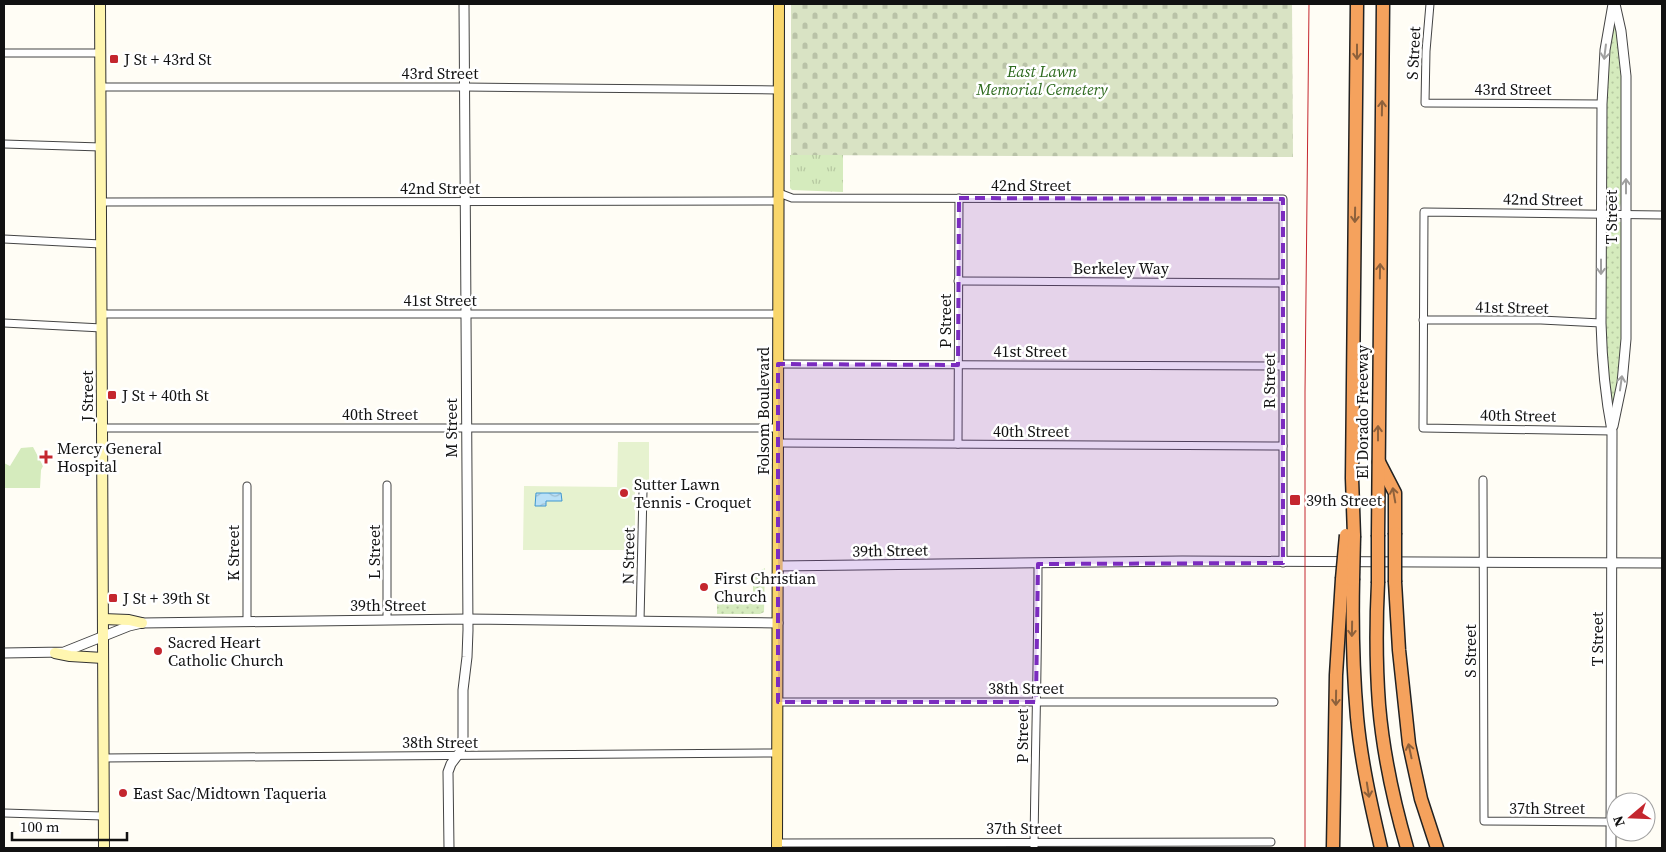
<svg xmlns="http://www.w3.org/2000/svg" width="1666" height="852" font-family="'Source Serif 4',serif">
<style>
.grass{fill:url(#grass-dots)}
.cemetery{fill:url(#cemetery-stones)}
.park{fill:url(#park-tufts)}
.garden{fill:#d5ebbd}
.pitch{fill:#e6f2cf}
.water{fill:url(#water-waves);stroke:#3f96cf}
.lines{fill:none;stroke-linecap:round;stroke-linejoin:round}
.minor-casing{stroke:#444;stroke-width:9}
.tertiary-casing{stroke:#444;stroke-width:11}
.secondary-casing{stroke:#333;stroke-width:12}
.primary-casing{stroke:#222;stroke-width:12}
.motorway-casing{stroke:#222;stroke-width:15}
.minor{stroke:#fff;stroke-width:7}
.tertiary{stroke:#fff;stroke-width:9}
.secondary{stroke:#fff6b0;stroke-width:10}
.primary{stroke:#f9d66b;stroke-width:10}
.motorway{stroke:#f5a25d;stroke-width:12}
.tram{stroke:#c4262e;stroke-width:1}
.motorway-bridge-casing{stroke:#222;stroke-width:15;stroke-linecap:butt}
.motorway-bridge{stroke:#f5a25d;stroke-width:12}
.oneway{stroke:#8e613b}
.oneway2{stroke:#a0a0a0}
.marked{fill:#7b2cbf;fill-opacity:0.2;stroke:#7b2cbf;stroke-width:4;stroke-dasharray:10 6;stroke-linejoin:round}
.poi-dot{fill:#c4262e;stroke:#fff;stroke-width:2}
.labels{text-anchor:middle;stroke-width:5;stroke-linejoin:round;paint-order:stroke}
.street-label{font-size:16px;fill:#111;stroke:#fff}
.poi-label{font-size:16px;fill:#111;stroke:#fff;text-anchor:start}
.park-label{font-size:16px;font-style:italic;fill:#2f6b1f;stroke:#fff}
</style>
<defs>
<pattern id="grass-dots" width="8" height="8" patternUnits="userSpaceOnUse" patternTransform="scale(1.25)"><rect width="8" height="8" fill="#d5ebbd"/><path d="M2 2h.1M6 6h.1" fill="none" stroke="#b6c8a1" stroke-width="1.8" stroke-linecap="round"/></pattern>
<pattern id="cemetery-stones" width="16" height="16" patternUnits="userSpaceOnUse" patternTransform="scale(1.25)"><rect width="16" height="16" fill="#d9e3c4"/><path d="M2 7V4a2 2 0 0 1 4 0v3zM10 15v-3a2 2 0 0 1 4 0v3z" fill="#b9c2a7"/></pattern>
<pattern id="park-tufts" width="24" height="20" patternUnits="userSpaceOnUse" patternTransform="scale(1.25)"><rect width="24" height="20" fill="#d5ebbd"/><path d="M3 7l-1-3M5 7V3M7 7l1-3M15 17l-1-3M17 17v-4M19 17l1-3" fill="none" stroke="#b6c8a1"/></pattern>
<pattern id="water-waves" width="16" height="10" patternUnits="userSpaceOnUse" patternTransform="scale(1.25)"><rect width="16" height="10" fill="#b9e0f7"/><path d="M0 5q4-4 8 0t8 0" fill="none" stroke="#9ebfd3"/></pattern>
</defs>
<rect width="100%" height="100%" fill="#fffdf5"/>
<g class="grass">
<polygon points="1615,20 1623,60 1623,196 1620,207 1606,207 1605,77 1613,23"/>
<polygon points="1608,221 1622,222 1622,362 1613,418 1605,369 1604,236"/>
<polygon points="765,568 764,612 760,614 717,614 717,600 731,597 732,601 753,601 753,581 754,580 754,576 757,576 756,573"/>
</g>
<polygon class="cemetery" points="791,4 1292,4 1293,157 791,155"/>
<polygon class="park" points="790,155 843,155 843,192 792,190 790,188"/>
<polygon class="garden" points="33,447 43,466 41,470 40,488 4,488 4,463 10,466 21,448"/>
<polygon class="pitch" points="618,442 649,442 649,487 635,487 635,550 523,550 524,486 617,487"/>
<polygon class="water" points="536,493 561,493 562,501 546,501 546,506 535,506"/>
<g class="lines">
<defs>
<g id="minor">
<polyline points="1430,4 1426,51 1425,103 1602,104"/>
<polyline points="4,53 101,53"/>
<polyline points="101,87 464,87 778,90"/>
<polyline points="4,144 101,147"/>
<polyline points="779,193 792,198 1283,199 1283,563"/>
<polyline points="101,202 779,201"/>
<polyline points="4,239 101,244"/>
<polyline points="958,281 1283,283"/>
<polyline points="102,314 779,314"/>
<polyline points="1423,320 1541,320 1601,323"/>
<polyline points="4,323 102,328"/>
<polyline points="778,364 1282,366"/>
<polyline points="102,428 779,428"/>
<polyline points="1612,431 1423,428 1424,212 1662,215"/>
<polyline points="779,443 1283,446"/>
<polyline points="958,444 959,198"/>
<polyline points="1483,480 1484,821 1611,822"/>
<polyline points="387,620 387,485"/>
<polyline points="247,621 247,486"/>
<polyline points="640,621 643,491"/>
<polyline points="778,702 1274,702"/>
<polyline points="103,758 777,753"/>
<polyline points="4,813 103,816"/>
<polyline points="777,843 1271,842"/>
<path d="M 1034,848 C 1035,753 1038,659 1038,564"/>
</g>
<g id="tertiary">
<polyline points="1613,426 1622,383 1626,339 1626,76 1621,31 1615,4"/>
<polyline points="778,566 1182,561 1662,563"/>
<polyline points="4,653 64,652 129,626 142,623 468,619 778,623"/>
<polyline points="449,848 448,772 451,764 460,752 463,738 463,690 467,657 468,630 464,4"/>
<path d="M 1611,848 L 1612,431 C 1605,395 1602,360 1601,323 L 1602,104 L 1605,50 L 1613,4"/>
</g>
<g id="secondary">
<polyline points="100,4 104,848"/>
<polyline points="103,619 129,620 142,623"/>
<polyline points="55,653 70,656 103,658"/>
</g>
<polyline id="primary" points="777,848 779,4"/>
<g id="motorway">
<polyline points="1379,462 1395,493 1395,533"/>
<polyline points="1378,535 1383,4"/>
<polyline points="1354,536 1352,478 1357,4"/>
<path d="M 1353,580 C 1352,626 1353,671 1357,717 C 1361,761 1371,805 1381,848"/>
<polyline points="1395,582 1399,650 1409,744 1421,799 1437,848"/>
<path d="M 1378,583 C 1376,623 1376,665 1379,705 C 1383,752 1394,803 1407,848"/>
<polyline points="1333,848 1336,675 1342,579"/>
</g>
</defs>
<use href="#minor" class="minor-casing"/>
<use href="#tertiary" class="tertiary-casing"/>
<use href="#secondary" class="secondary-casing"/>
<use href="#primary" class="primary-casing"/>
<use href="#motorway" class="motorway-casing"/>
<use href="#minor" class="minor"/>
<use href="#tertiary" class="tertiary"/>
<use href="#secondary" class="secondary"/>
<use href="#primary" class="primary"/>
<use href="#motorway" class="motorway"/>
<polyline class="tram" points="1305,848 1305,392 1309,4"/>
<defs>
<g id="motorway-bridge">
<polyline points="1395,533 1395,582"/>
<polyline points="1342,579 1346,535"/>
<polyline points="1353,580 1354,536"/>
<polyline points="1378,583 1378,535"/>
</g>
</defs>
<use href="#motorway-bridge" class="motorway-bridge-casing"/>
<use href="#motorway-bridge" class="motorway-bridge"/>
</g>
<defs><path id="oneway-shaft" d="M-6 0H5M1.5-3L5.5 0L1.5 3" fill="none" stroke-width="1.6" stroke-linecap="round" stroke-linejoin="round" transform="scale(1.25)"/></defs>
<g class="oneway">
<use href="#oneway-shaft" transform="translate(1357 52) rotate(90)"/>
<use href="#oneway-shaft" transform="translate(1382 108) rotate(-89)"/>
<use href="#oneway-shaft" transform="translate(1355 215) rotate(91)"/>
<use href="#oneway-shaft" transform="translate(1380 271) rotate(-89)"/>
<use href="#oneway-shaft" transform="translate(1378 433) rotate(-90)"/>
<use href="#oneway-shaft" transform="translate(1394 495) rotate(-100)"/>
<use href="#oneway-shaft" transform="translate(1352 629) rotate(91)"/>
<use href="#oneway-shaft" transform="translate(1336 698) rotate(91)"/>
<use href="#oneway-shaft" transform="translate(1410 751) rotate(-102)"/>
<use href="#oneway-shaft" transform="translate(1368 790) rotate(81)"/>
</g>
<g class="oneway2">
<use href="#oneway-shaft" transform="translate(1605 52) rotate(97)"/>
<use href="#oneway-shaft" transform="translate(1626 186) rotate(-90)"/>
<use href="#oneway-shaft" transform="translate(1601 267) rotate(90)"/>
<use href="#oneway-shaft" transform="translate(1621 383) rotate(-82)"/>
</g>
<path class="marked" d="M 959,198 L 1283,199 L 1283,563 L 1038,564 L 1036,702 L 778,702 L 778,364 L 958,365 Z"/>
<g class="poi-dot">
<rect x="109" y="54" width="10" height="10" rx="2.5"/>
<rect x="107" y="390" width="10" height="10" rx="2.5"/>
<path d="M43.5 449.5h5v5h5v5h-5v5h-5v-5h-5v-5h5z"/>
<circle cx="624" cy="493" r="5"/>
<rect x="1289" y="494" width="12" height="12" rx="2.5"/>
<circle cx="704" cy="587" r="5"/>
<rect x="108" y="593" width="10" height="10" rx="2.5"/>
<circle cx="158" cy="651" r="5"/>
<circle cx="123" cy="793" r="5"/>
</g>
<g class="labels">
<g class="street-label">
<text transform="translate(1413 53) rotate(-87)" y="6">S Street</text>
<text x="440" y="79">43rd Street</text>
<text x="1513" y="95">43rd Street</text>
<text x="1031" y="191">42nd Street</text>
<text x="440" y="194">42nd Street</text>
<text transform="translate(1543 199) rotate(1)" y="6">42nd Street</text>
<text transform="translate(1611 217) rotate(-90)" y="6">T Street</text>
<text x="1121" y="274">Berkeley Way</text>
<text x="440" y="306">41st Street</text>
<text transform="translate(1512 307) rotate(1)" y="6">41st Street</text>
<text transform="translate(945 321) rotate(-90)" y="6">P Street</text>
<text x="1030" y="357">41st Street</text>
<text transform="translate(1269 381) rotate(-90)" y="6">R Street</text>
<text transform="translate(87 396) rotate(-90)" y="6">J Street</text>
<text transform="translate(763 411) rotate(-90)" y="6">Folsom Boulevard</text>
<text transform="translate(1362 412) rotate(-90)" y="6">El Dorado Freeway</text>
<text x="380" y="420">40th Street</text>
<text transform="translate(1518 415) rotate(1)" y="6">40th Street</text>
<text transform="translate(451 428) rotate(-90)" y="6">M Street</text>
<text x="1031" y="437">40th Street</text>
<text transform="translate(890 550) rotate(-1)" y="6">39th Street</text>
<text transform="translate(374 552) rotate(-90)" y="6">L Street</text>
<text transform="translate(233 553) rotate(-90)" y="6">K Street</text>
<text transform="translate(628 556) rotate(-89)" y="6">N Street</text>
<text x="388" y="611">39th Street</text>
<text transform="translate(1597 639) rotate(-90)" y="6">T Street</text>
<text transform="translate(1470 651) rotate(-90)" y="6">S Street</text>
<text x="1026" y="694">38th Street</text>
<text transform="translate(1022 736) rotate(-90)" y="6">P Street</text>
<text x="440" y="748">38th Street</text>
<text x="1547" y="814">37th Street</text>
<text x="1024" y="834">37th Street</text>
</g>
<g class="poi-label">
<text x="124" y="65">J St + 43rd St</text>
<text x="122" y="401">J St + 40th St</text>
<text x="57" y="454">Mercy General<tspan x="57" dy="18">Hospital</tspan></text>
<text x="634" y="490">Sutter Lawn<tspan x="634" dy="18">Tennis - Croquet</tspan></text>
<text x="1306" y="506">39th Street</text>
<text x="714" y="584">First Christian<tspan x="714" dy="18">Church</tspan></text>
<text x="123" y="604">J St + 39th St</text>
<text x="168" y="648">Sacred Heart<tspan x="168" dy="18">Catholic Church</tspan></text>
<text x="133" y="799">East Sac/Midtown Taqueria</text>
</g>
<g class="park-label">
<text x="1042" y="77">East Lawn<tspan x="1042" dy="18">Memorial Cemetery</tspan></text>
</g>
</g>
<rect width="1666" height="852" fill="none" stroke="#111111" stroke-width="10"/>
<g transform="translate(1631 817) rotate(251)"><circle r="24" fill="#ffffff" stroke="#a0a0a0"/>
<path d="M0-4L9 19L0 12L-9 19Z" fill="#c4262e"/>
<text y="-8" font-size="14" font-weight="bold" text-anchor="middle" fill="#111111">N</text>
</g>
<path d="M12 832v8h115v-8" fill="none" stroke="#111111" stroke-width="2.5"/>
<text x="20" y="832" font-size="15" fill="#111111" stroke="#ffffff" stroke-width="4" paint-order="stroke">100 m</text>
</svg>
